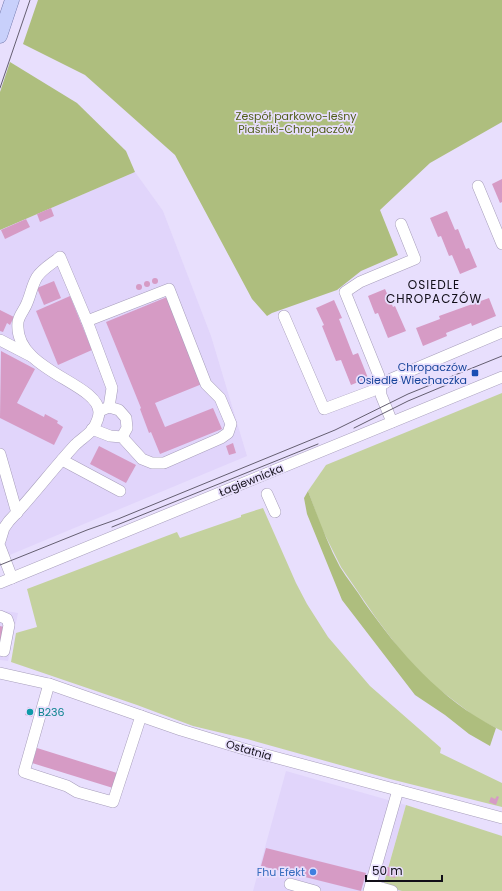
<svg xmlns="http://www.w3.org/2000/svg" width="502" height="891" font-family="Poppins,sans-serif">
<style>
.built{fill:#e1d5fb}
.green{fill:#c4d19e}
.forest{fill:#aebe7e}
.building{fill:#d69bc5}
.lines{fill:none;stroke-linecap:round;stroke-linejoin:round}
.minor-casing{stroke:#a79ebb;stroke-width:12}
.major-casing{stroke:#7178aa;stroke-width:15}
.minor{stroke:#fff;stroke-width:11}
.major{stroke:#c8d0fb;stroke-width:14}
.tram{stroke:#645e70;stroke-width:1}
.transit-dot{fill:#1a4fb4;stroke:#e8dffd;stroke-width:1.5}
.culture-dot{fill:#0f9aa8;stroke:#e8dffd;stroke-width:1.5}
.shop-dot{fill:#3f7fe0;stroke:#e8dffd;stroke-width:1.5}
.labels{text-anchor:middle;stroke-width:3.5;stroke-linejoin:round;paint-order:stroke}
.park-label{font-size:11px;fill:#505e18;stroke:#e8dffd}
.transit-label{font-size:11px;fill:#164399;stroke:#e8dffd;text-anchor:end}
.street-label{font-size:11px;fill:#110e18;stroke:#e8dffd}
.culture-label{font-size:11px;fill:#0d838f;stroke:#e8dffd;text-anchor:start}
.shop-label{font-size:11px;fill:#366cbe;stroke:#e8dffd;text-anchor:end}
.neighbourhood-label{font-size:12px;letter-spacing:1px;fill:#110e18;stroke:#e8dffd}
</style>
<rect width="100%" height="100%" fill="#e8dffd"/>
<g class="built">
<polygon points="135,172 163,211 211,336 247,456 0,559 0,230"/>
<polygon points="0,610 18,613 8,661 0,660"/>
<polygon points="286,771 406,805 383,885 402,891 253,891"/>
</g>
<g class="green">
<polygon points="502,393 502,731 478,719 432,684 403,654 376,618 341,567 321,527 308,491 326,465"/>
<polygon points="263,508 296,583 307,604 328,637 370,686 441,748 440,753 502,783 502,807 390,779 247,739 193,726 137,705 11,662 16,633 37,627 27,589 177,532 180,538 241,517 241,515"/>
<polygon points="406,805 502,836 502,891 402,891 383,886"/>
</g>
<g class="forest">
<polygon points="38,0 502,0 502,122 430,163 380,210 398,255 361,271 337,290 272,313 267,316 252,299 175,155 85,75 23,44"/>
<polygon points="10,62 77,103 126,151 135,172 0,230 0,92"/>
<path d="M 308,491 C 318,517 327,543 340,567 C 347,579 357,590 364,602 C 400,653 440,699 496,728 L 490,746 L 469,734 L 445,715 L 415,695 L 342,600 L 307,514 L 304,498 Z"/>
</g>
<g class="building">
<polygon points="502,179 502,202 500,203 492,184"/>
<polygon points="51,208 54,216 40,222 37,214"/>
<polygon points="447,211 455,230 458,229 466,249 469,248 477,267 460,274 452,255 449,256 441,236 438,237 430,218"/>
<polygon points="26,219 30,227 5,239 1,230"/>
<circle cx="155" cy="281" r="3"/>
<circle cx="147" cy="284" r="3"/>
<polygon points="54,281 61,298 44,305 37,288"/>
<circle cx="139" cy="287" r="3"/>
<polygon points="385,289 393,307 395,306 406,331 388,338 378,313 375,314 368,296"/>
<polygon points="70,296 92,350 58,365 36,311"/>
<polygon points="167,297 202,384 155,403 165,427 213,408 222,429 160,454 151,432 149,433 140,409 141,408 106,322"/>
<polygon points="489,298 496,316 472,326 471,323 446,333 447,336 423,346 416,328 440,319 439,316"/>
<polygon points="334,300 342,318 339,319 353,355 358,353 368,378 351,385 341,360 336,361 322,326 324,325 316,308"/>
<polygon points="0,310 14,317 10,325 7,323 3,332 0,331"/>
<polygon points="1,351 35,369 17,403 44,417 45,414 58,421 57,423 63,427 54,445 0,418"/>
<polygon points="233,443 236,453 229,455 226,446"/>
<polygon points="99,446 136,465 126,483 90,464"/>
<polygon points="0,626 4,627 0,643"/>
<polygon points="28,707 34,709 32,717 25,715"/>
<polygon points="37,748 117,773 113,788 32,763"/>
<polygon points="497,796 499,797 496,805 489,802 491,797 495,799"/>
<polygon points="266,848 366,873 361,891 261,866"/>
<polygon points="384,866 397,870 395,878 382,874"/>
</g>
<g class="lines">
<defs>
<g id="minor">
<polyline points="478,186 502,244"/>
<polyline points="284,316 324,409 372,391 391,379 502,332"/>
<polyline points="87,321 169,289 206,384 220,398 231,424 228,433 221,438 164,463 152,463 142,459 122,437 110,436 92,429"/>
<polyline points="0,340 31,356"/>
<polyline points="102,410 109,407 119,410 126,418 127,428 122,437"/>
<polyline points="392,422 381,395 379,376 345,292 360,282 415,259 401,224"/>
<polyline points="0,454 17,513"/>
<polyline points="62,460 120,491"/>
<polyline points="267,494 275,512"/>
<path d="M 0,541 L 4,528 L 9,521 C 32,497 52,470 75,445 C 80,440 88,435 93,429 C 96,424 99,418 99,412 C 98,382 13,371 18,322 C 19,315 25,309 27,303 C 31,294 32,285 37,277 C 42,269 53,263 60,257 L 87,321 L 112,388 L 109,407"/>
<polyline points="0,547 12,578"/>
<polyline points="0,583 502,377"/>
<polyline points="0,616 7,619 9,625 4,651 0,650"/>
<polyline points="0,673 49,684 181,730 244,749 502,818"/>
<polyline points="49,684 24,772 67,786 77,792 113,802 141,716"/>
<polyline points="290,884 315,891"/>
<polyline points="371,885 392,891"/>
<polyline points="369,891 398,790"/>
</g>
<polyline id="major" points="0,36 12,0"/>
</defs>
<use href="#minor" class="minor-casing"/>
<use href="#major" class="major-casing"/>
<use href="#minor" class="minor"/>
<use href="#major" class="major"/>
<g class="tram">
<polyline points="0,88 30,0"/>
<polyline points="354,428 408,401 463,378"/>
<polyline points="112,527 318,444"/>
<polyline points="0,565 87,530 118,519 335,430 408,394 502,356"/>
</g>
</g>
<rect class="transit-dot" x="471" y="369" width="8" height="8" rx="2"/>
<circle class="culture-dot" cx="30" cy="712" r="4"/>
<circle class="shop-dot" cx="313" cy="872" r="4"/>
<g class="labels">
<g class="park-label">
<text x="296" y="120">Zespół parkowo-leśny<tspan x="296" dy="13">Piaśniki-Chropaczów</tspan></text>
</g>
<g class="transit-label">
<text x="467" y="371">Chropaczów<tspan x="467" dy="13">Osiedle Wiechaczka</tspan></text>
</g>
<g class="street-label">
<text transform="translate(251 480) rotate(-22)" y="4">Łagiewnicka</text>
<text transform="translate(249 750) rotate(16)" y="4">Ostatnia</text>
</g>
<g class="culture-label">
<text x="38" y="716">B236</text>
</g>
<g class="shop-label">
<text x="305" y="876">Fhu Efekt</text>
</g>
<g class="neighbourhood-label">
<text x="434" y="289">OSIEDLE<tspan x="434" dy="14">CHROPACZÓW</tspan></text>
</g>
</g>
<path d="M366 875v6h76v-6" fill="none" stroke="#110e18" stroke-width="2"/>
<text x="372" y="875" font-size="12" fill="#110e18" stroke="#e8dffd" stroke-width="3" paint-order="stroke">50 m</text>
</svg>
